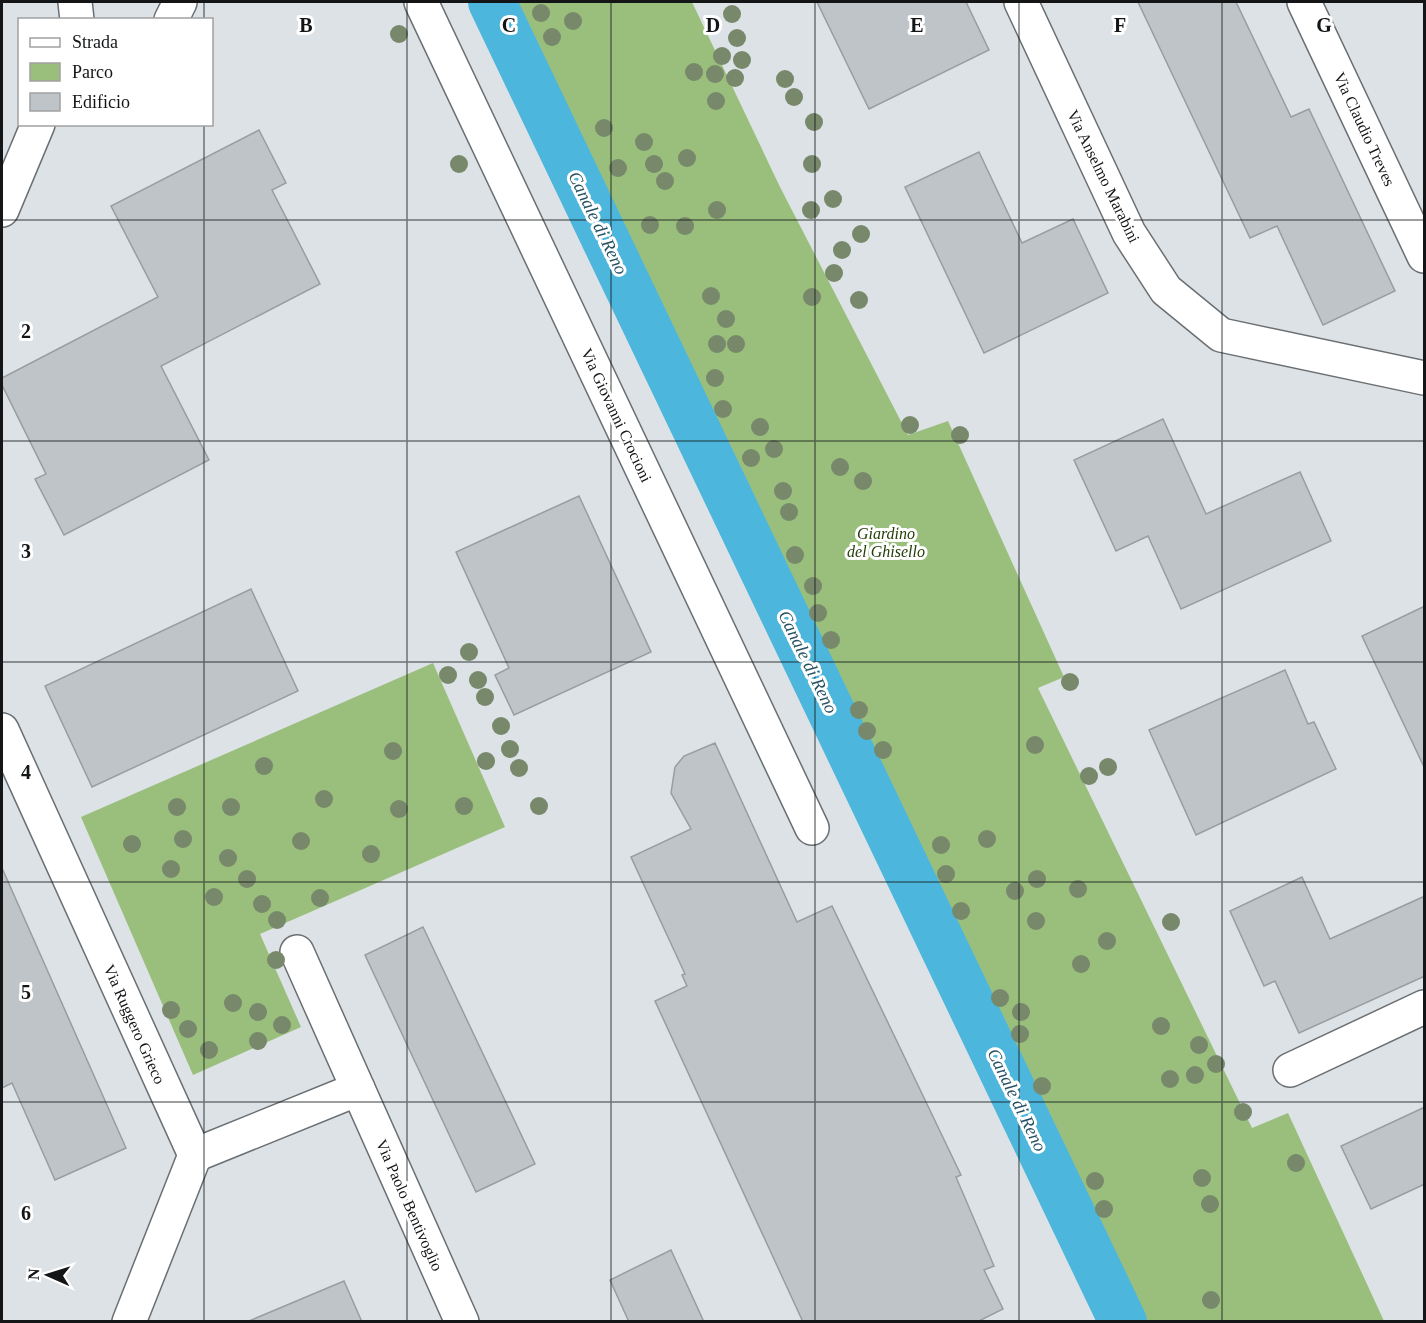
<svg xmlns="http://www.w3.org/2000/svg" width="1426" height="1323" font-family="'Times New Roman',serif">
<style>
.green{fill:#9abf7d}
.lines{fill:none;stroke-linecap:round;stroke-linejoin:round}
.canal{stroke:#4db6dd;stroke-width:48}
.building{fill:#bfc4c8;stroke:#989da0;stroke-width:1.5}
.minor-casing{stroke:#6a6f73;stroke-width:36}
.minor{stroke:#fff;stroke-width:33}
.tree{fill:#77886b}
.grid{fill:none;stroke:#131517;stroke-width:1.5;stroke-opacity:0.55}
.labels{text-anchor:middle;stroke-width:6;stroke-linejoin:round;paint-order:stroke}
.street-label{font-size:16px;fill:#131517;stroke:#fff}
.park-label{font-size:16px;font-style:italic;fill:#243e07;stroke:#fff}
.water-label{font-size:18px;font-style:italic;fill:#265264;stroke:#fff}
.grid-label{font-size:20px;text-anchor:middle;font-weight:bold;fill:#131517;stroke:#fff;stroke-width:6;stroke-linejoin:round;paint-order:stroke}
</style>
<rect width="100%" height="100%" fill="#dce2e6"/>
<g class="green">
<polygon points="508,2 692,2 780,187 908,435 948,421 1064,677 1038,688 1252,1128 1288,1113 1384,1321 1143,1321"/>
<polygon points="433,663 505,827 260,934 301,1027 193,1075 81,817"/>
</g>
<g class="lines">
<polyline class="canal" points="492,2 1123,1322"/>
</g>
<g class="building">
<polygon points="817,2 966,2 989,50 869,109"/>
<polygon points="1138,2 1236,2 1291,117 1309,109 1395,291 1323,325 1277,226 1250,238"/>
<polygon points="259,130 286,183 272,190 320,284 161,366 209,460 64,535 35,479 46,474 2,385 2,378 158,297 111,206"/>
<polygon points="979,152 1022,243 1073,219 1108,293 984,353 905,187"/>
<polygon points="1163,419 1206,514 1300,472 1331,541 1181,609 1148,536 1116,551 1074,460"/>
<polygon points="579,496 651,652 514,715 495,675 509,668 456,552"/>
<polygon points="251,589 298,691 92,787 45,686"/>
<polygon points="1425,606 1425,769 1362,636"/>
<polygon points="1285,670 1308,724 1314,722 1336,769 1196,835 1149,730"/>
<polygon points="715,743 797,922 832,906 961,1175 956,1177 994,1266 984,1270 1003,1309 977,1322 803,1322 655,1001 687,986 682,975 685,974 631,857 691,829 671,793 675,767 684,756"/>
<polygon points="2,868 126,1148 55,1180 12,1083 2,1088"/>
<polygon points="1302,877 1330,939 1425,896 1425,976 1299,1033 1275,981 1264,986 1230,911"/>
<polygon points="423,927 535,1164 476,1192 365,955"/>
<polygon points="1425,1107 1425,1184 1371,1209 1341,1146"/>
<polygon points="671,1250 704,1322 629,1322 610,1280"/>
<polygon points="344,1281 362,1322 249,1322 249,1321"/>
</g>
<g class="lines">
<defs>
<g id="minor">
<polyline points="75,2 77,20"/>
<polyline points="421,2 812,828"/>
<polyline points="1021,2 1129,233 1166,290 1221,335 1424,378"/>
<polyline points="1304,2 1424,256"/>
<polyline points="171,20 180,2"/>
<polyline points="2,210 38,124"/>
<polyline points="2,730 195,1155 129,1322"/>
<polyline points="297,952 462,1322"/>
<polyline points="1290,1070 1424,1007"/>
<polyline points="195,1155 358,1089"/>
</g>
</defs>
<use href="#minor" class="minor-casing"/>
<use href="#minor" class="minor"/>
</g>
<g class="tree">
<circle cx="541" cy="13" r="9"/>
<circle cx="732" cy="14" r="9"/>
<circle cx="573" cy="21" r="9"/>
<circle cx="399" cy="34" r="9"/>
<circle cx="552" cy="37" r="9"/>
<circle cx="737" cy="38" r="9"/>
<circle cx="722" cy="56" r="9"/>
<circle cx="742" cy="60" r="9"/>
<circle cx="694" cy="72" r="9"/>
<circle cx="715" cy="74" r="9"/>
<circle cx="735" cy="78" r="9"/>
<circle cx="785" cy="79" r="9"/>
<circle cx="794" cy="97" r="9"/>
<circle cx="716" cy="101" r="9"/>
<circle cx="814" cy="122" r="9"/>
<circle cx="604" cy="128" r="9"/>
<circle cx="644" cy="142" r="9"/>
<circle cx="687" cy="158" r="9"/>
<circle cx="459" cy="164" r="9"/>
<circle cx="654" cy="164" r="9"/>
<circle cx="812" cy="164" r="9"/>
<circle cx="618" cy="168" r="9"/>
<circle cx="665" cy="181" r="9"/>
<circle cx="833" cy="199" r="9"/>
<circle cx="717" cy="210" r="9"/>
<circle cx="811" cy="210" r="9"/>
<circle cx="650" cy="225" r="9"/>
<circle cx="685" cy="226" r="9"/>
<circle cx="861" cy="234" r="9"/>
<circle cx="842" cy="250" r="9"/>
<circle cx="834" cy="273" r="9"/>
<circle cx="711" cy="296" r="9"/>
<circle cx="812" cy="297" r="9"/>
<circle cx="859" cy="300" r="9"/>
<circle cx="726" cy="319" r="9"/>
<circle cx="717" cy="344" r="9"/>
<circle cx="736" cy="344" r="9"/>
<circle cx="715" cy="378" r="9"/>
<circle cx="723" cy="409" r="9"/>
<circle cx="910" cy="425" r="9"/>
<circle cx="760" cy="427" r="9"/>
<circle cx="960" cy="435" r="9"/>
<circle cx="774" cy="449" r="9"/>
<circle cx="751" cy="458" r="9"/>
<circle cx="840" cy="467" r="9"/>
<circle cx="863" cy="481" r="9"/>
<circle cx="783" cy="491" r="9"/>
<circle cx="789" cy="512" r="9"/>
<circle cx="795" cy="555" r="9"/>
<circle cx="813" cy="586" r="9"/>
<circle cx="818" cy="613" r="9"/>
<circle cx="831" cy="640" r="9"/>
<circle cx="469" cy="652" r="9"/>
<circle cx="448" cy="675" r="9"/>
<circle cx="478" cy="680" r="9"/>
<circle cx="1070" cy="682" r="9"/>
<circle cx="485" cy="697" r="9"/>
<circle cx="859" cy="710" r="9"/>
<circle cx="501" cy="726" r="9"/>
<circle cx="867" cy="731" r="9"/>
<circle cx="1035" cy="745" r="9"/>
<circle cx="510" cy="749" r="9"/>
<circle cx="883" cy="750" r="9"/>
<circle cx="393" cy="751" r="9"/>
<circle cx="486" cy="761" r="9"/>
<circle cx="264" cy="766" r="9"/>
<circle cx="1108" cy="767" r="9"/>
<circle cx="519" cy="768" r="9"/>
<circle cx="1089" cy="776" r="9"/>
<circle cx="324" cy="799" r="9"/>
<circle cx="464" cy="806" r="9"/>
<circle cx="539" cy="806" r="9"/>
<circle cx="177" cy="807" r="9"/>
<circle cx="231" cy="807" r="9"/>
<circle cx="399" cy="809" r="9"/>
<circle cx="183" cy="839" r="9"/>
<circle cx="987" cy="839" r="9"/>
<circle cx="301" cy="841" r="9"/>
<circle cx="132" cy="844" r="9"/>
<circle cx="941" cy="845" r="9"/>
<circle cx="371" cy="854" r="9"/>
<circle cx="228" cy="858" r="9"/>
<circle cx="171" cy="869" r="9"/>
<circle cx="946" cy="874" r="9"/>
<circle cx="247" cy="879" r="9"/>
<circle cx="1037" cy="879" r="9"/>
<circle cx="1078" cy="889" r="9"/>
<circle cx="1015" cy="891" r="9"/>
<circle cx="214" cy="897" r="9"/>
<circle cx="320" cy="898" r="9"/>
<circle cx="262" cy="904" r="9"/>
<circle cx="961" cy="911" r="9"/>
<circle cx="277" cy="920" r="9"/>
<circle cx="1036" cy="921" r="9"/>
<circle cx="1171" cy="922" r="9"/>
<circle cx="1107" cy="941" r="9"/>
<circle cx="276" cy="960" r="9"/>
<circle cx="1081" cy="964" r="9"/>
<circle cx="1000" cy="998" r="9"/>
<circle cx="233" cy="1003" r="9"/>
<circle cx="171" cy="1010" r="9"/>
<circle cx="258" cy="1012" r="9"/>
<circle cx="1021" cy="1012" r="9"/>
<circle cx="282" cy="1025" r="9"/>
<circle cx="1161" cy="1026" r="9"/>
<circle cx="188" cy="1029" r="9"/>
<circle cx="1020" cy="1034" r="9"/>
<circle cx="258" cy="1041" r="9"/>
<circle cx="1199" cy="1045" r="9"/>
<circle cx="209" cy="1050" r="9"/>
<circle cx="1216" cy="1064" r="9"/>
<circle cx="1195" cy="1075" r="9"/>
<circle cx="1170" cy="1079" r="9"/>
<circle cx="1042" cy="1086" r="9"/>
<circle cx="1243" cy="1112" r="9"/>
<circle cx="1296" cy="1163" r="9"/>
<circle cx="1202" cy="1178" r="9"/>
<circle cx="1095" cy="1181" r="9"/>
<circle cx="1210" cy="1204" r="9"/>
<circle cx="1104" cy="1209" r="9"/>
<circle cx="1211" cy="1300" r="9"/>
</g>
<path class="grid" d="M 204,2 L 204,20M 407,2 L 407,1322M 611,2 L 611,1322M 815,2 L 815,1322M 1019,2 L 1019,1322M 1222,2 L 1222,1322M 204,124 L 204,1322M 2,220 L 1424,220M 2,441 L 1424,441M 2,662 L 1424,662M 2,882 L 1424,882M 2,1102 L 1424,1102"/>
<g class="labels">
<g class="street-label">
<text transform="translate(1365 129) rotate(65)" y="6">Via Claudio Treves</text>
<text transform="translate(1104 176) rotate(64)" y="6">Via Anselmo Marabini</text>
<text transform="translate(617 415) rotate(65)" y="6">Via Giovanni Crocioni</text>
<text transform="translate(135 1024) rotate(66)" y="6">Via Ruggero Grieco</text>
<text transform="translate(410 1205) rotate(66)" y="6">Via Paolo Bentivoglio</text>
</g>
<g class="park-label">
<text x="886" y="539">Giardino<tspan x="886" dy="18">del Ghisello</tspan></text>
</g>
<g class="water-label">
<text transform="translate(598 223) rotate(64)" y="6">Canale di Reno</text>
<text transform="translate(808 662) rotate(64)" y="6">Canale di Reno</text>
<text transform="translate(1017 1100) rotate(64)" y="6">Canale di Reno</text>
</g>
</g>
<g class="grid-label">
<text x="306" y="32">B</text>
<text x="509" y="32">C</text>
<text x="713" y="32">D</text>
<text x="917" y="32">E</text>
<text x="1120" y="32">F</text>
<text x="1324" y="32">G</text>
<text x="26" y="338">2</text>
<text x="26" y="558">3</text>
<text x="26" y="779">4</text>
<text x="26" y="999">5</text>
<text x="26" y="1220">6</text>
</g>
<rect width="1426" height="1323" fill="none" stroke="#131517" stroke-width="6"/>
<rect x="18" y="18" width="195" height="108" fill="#ffffff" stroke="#a1a1a2" stroke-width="1.5"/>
<rect x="30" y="38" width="30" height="9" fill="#ffffff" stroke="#a1a1a2" stroke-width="1.5"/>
<text x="72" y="48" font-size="18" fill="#131517">Strada</text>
<rect x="30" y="63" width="30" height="18" fill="#9abf7d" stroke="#a1a1a2" stroke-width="1.5"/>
<text x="72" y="78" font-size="18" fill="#131517">Parco</text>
<rect x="30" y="93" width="30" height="18" fill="#bfc4c8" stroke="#a1a1a2" stroke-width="1.5"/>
<text x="72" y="108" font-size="18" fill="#131517">Edificio</text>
<g transform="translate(48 1275) rotate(273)" stroke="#ffffff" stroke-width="4.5" paint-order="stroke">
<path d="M0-4.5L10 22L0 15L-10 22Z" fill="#131517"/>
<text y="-9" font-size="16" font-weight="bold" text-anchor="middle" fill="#131517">N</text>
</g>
</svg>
